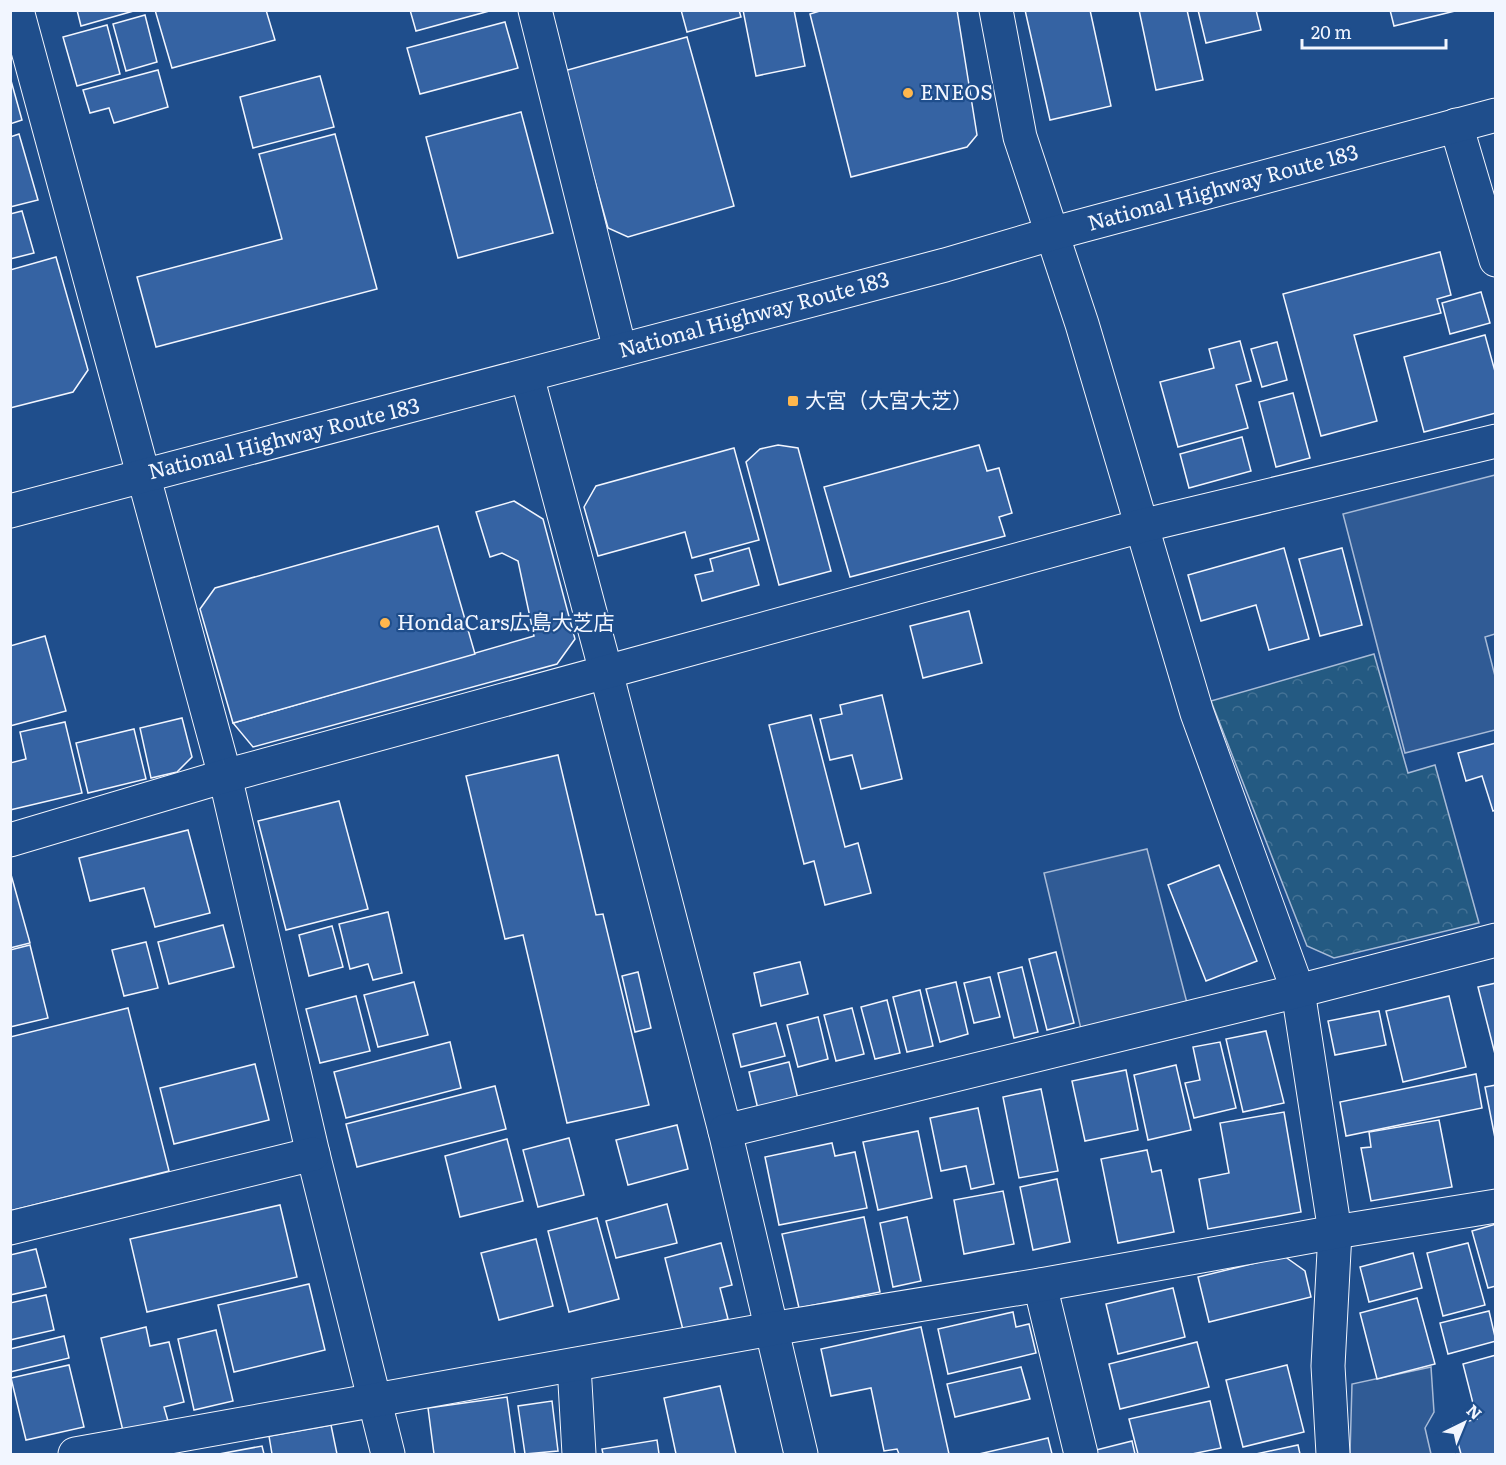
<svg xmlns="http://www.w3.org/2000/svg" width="1506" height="1465" font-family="Literata,'Noto Sans JP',serif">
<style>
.park{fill:url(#park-crowns);stroke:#a8bbd7;stroke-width:1.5}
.parking{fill:#305b95;stroke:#a8bbd7;stroke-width:1.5}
.building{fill:#3563a3;stroke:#f2f6ff;stroke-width:1.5}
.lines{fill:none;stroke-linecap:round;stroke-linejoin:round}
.street-casing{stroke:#f2f6ff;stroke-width:35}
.highway-casing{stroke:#f2f6ff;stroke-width:35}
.street{stroke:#1f4e8c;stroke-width:33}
.highway{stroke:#1f4e8c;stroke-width:33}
.poi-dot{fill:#ffb74d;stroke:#1f4e8c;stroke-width:2}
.labels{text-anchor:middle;stroke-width:4.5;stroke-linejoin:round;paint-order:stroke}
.poi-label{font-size:21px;fill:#f2f6ff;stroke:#1f4e8c;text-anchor:start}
.street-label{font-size:21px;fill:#f2f6ff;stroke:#1f4e8c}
</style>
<defs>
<pattern id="park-crowns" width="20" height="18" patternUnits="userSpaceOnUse" patternTransform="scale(1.5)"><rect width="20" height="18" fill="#245a82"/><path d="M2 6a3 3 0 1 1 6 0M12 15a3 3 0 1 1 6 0" fill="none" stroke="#447295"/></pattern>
</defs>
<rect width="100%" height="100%" fill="#1f4e8c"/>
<polygon class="park" points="1374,654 1408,773 1435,765 1479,923 1334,958 1307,946 1211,701"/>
<g class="parking">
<polygon points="1495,475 1495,634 1485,637 1495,676 1495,730 1405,753 1343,514"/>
<polygon points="1147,849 1187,1003 1081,1029 1044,873"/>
<polygon points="1431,1367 1434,1412 1425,1428 1431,1454 1350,1454 1352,1384"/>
</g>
<g class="building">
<polygon points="77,10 137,10 81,26"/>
<polygon points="155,10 266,10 275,40 172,68"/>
<polygon points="410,10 493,10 416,31"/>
<polygon points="681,10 739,10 741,17 687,32"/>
<polygon points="743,10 794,10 805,66 756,76"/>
<polygon points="823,10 957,10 977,135 967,147 851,177 810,14"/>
<polygon points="1025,10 1090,10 1111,106 1050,120"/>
<polygon points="1139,10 1187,10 1203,80 1156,90"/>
<polygon points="1198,10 1256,10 1261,30 1206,43"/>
<polygon points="1390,10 1459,10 1394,26"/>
<polygon points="145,15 157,62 126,71 113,24"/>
<polygon points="505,22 518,68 420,94 407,48"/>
<polygon points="107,25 120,74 77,86 63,37"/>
<polygon points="687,37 734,206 628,237 608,228 564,71"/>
<polygon points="158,70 168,107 114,123 109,108 90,113 83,90"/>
<polygon points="320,76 334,127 253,148 240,97"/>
<polygon points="10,77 22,120 10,124"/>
<polygon points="521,112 553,233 458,258 426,137"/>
<polygon points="19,134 38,200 10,207 10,137"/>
<polygon points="335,134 377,289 156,347 137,277 282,239 259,154"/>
<polygon points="22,211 34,253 10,259 10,214"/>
<polygon points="1440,252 1451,295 1437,299 1441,313 1354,335 1377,421 1321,436 1283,294"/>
<polygon points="56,257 88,370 73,392 10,408 10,270"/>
<polygon points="1481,292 1490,323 1450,334 1442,303"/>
<polygon points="1485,335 1496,375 1496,413 1424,432 1404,357"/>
<polygon points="1240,341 1251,381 1236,385 1248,428 1178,447 1160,382 1214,368 1209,349"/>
<polygon points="1277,342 1287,380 1262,387 1251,349"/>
<polygon points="1293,393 1310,458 1276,467 1259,402"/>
<polygon points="1242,437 1251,471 1189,488 1180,454"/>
<polygon points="778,445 798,448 831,571 779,585 746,462 760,449"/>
<polygon points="979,445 987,471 999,468 1012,513 999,517 1005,536 850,577 824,487"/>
<polygon points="734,448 759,540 692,558 685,532 598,556 584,507 596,486"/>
<polygon points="514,501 543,519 575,639 557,664 253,747 233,723 534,636 518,561 502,553 490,557 476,512"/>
<polygon points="438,526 475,654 233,723 200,609 215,588"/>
<polygon points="749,548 759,585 702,601 695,575 713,571 710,559"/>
<polygon points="1284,548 1309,639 1269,650 1256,605 1201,621 1188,575"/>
<polygon points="1342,548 1362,625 1320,636 1299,559"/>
<polygon points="969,611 982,663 923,678 910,626"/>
<polygon points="45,636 66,711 10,726 10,646"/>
<polygon points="882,695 902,779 861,789 852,755 830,760 820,719 842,714 840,705"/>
<polygon points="811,715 845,847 858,843 871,893 825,905 814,861 804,864 769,725"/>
<polygon points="182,718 192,757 177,772 151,778 140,728"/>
<polygon points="65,722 82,793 10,810 10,763 26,759 20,732"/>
<polygon points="134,729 146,779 88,793 76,743"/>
<polygon points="1496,743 1496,810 1493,811 1482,776 1466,781 1458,753"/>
<polygon points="558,755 596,915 603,914 649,1105 567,1123 523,935 505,939 466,776"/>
<polygon points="339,801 368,909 286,930 258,821"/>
<polygon points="188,830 210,913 155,927 144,888 90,901 79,858"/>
<polygon points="1219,865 1257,961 1206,981 1168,885"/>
<polygon points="10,871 30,943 10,948"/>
<polygon points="388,912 402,973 373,980 368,964 350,969 339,924"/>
<polygon points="223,925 234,967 169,984 158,942"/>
<polygon points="332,926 343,967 309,976 299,935"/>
<polygon points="146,942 158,988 124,996 112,950"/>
<polygon points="30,945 48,1018 10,1027 10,950"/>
<polygon points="1056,952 1074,1023 1047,1030 1029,959"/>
<polygon points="800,962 808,994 761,1006 754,973"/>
<polygon points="1022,967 1038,1032 1014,1038 998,973"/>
<polygon points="638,972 651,1028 635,1032 622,976"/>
<polygon points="990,977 1000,1017 974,1023 964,983"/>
<polygon points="414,982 428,1035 378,1047 364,995"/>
<polygon points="956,982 968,1034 940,1042 926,989"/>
<polygon points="1496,983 1496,1058 1478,987"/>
<polygon points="920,990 933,1046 907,1052 893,997"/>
<polygon points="356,996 370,1051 320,1063 306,1009"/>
<polygon points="1449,996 1466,1067 1403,1082 1386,1011"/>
<polygon points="887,1000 900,1053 875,1059 861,1007"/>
<polygon points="128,1008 169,1171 10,1211 10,1037"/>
<polygon points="852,1008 864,1054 836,1061 824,1015"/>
<polygon points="1379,1011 1386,1045 1335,1055 1328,1021"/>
<polygon points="818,1017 828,1059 798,1067 787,1025"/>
<polygon points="776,1023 785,1056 741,1067 733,1034"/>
<polygon points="1266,1031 1284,1103 1243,1112 1226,1039"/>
<polygon points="450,1042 461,1088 346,1118 334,1072"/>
<polygon points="1220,1042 1236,1108 1194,1118 1185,1083 1200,1080 1193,1047"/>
<polygon points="789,1062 798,1099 758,1109 749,1072"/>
<polygon points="255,1064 269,1120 174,1144 160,1088"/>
<polygon points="1176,1065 1191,1130 1148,1140 1134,1075"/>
<polygon points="1126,1070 1138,1130 1085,1141 1072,1081"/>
<polygon points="1476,1074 1482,1108 1346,1136 1340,1102"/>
<polygon points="1496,1085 1496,1143 1485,1087"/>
<polygon points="495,1086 506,1129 357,1167 346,1124"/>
<polygon points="1041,1089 1058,1171 1019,1178 1003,1097"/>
<polygon points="978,1108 994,1184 971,1189 966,1166 941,1171 930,1118"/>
<polygon points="1284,1112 1301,1212 1208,1229 1199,1179 1229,1173 1220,1123"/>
<polygon points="1439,1120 1452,1187 1371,1201 1361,1148 1371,1147 1369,1132"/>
<polygon points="677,1125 688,1169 628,1185 616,1140"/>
<polygon points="918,1131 932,1198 878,1210 863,1142"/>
<polygon points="569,1138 584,1195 538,1207 523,1150"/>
<polygon points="507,1139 523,1201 460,1217 445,1156"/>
<polygon points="832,1143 835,1156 855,1152 867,1208 779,1225 765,1157"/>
<polygon points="1147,1150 1152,1172 1161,1170 1174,1232 1118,1243 1101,1159"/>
<polygon points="1057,1179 1070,1242 1033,1250 1020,1187"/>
<polygon points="1003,1191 1014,1244 964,1254 954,1200"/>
<polygon points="667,1204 677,1243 616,1258 606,1221"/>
<polygon points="280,1205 297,1277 147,1312 130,1239"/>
<polygon points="864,1217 880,1292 799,1308 782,1234"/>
<polygon points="907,1217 921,1281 893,1287 880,1223"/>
<polygon points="597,1218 619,1299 569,1312 548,1231"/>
<polygon points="1496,1224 1496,1286 1488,1288 1472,1231"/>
<polygon points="536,1239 553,1306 499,1320 481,1253"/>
<polygon points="721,1243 732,1285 720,1288 728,1319 683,1330 665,1258"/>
<polygon points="1468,1243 1485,1305 1443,1316 1427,1253"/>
<polygon points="36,1249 46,1287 10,1295 10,1255"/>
<polygon points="1413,1253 1422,1288 1369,1302 1360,1267"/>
<polygon points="1284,1256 1305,1271 1311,1297 1209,1322 1198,1277"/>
<polygon points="309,1284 325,1350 234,1372 218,1305"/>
<polygon points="1173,1288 1185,1337 1118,1354 1106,1304"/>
<polygon points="46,1295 54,1330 10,1340 10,1303"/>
<polygon points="1417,1298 1435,1364 1377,1379 1360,1313"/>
<polygon points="1489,1311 1496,1341 1448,1354 1440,1323"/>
<polygon points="1013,1312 1016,1327 1029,1324 1036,1353 948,1374 938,1329"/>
<polygon points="146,1327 150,1346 169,1342 184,1402 164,1407 168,1421 123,1431 101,1338"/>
<polygon points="921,1327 949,1454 899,1454 897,1449 884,1451 871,1388 831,1396 821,1349"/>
<polygon points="216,1330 233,1401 194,1410 178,1339"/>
<polygon points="64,1336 69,1358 10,1372 10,1349"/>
<polygon points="1197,1342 1209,1387 1120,1409 1109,1364"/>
<polygon points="1496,1355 1496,1454 1461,1454 1453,1425 1477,1419 1463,1364"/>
<polygon points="69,1365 84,1427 26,1440 11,1378"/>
<polygon points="1287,1365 1304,1432 1243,1447 1226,1380"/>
<polygon points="1021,1367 1030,1399 955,1417 947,1384"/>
<polygon points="720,1386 736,1454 676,1454 664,1398"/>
<polygon points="507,1397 515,1454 434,1454 428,1408"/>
<polygon points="552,1401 558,1451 525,1454 518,1406"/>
<polygon points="1210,1401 1221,1448 1192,1454 1138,1454 1129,1419"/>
<polygon points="331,1425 337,1454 272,1454 269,1436"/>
<polygon points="1048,1438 1052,1454 979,1454"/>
<polygon points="657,1440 659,1454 603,1454 602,1449"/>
<polygon points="1132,1441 1135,1454 1097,1454 1096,1450"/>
<polygon points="1298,1445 1300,1454 1256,1454"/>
<polygon points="262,1446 264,1454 219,1454"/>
</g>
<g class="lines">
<defs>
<g id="street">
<polyline points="17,10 225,776 313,1154 388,1454"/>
<polyline points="535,10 620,350"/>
<polyline points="996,10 1020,137 1082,324 1197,713 1298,991 1335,1232 1328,1366 1333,1454"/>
<polyline points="1456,125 1496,260"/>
<polyline points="527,376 606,672 725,1131 801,1454"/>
<polyline points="10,840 225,776 1141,526 1496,441"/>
<polyline points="725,1131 1298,991 1496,940"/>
<polyline points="10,1228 313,1154"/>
<polyline points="1040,1285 1081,1454"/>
<polyline points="574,1365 579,1454"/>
<polyline points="75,1454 771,1329 1040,1285 1335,1232 1496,1206"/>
</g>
<polyline id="highway" points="10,511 945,265 1051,234 1496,115"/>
</defs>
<use href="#street" class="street-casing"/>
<use href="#highway" class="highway-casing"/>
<use href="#street" class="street"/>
<use href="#highway" class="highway"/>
</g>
<g class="poi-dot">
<circle cx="908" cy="93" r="6"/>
<rect x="787" y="395" width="12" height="12" rx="3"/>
<circle cx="385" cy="623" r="6"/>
</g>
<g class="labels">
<g class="poi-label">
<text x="920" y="100">ENEOS</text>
<text x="805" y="408">大宮（大宮大芝）</text>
<text x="397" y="630">HondaCars広島大芝店</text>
</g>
<g class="street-label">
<text transform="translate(1223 188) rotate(-15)" y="7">National Highway Route 183</text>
<text transform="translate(754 315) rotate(-15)" y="7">National Highway Route 183</text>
<text transform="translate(284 439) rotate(-14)" y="7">National Highway Route 183</text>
</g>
</g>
<rect width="1506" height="1465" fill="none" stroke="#f2f6ff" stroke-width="24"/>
<g transform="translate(1464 1423) rotate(43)" stroke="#1f4e8c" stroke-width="4.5" paint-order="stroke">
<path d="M0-4.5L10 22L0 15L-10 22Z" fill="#f2f6ff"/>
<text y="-9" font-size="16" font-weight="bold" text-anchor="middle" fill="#f2f6ff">N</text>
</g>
<path d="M1302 39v9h144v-9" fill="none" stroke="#f2f6ff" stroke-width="3"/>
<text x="1311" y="39" font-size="18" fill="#f2f6ff" stroke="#1f4e8c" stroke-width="4.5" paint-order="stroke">20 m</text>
</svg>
